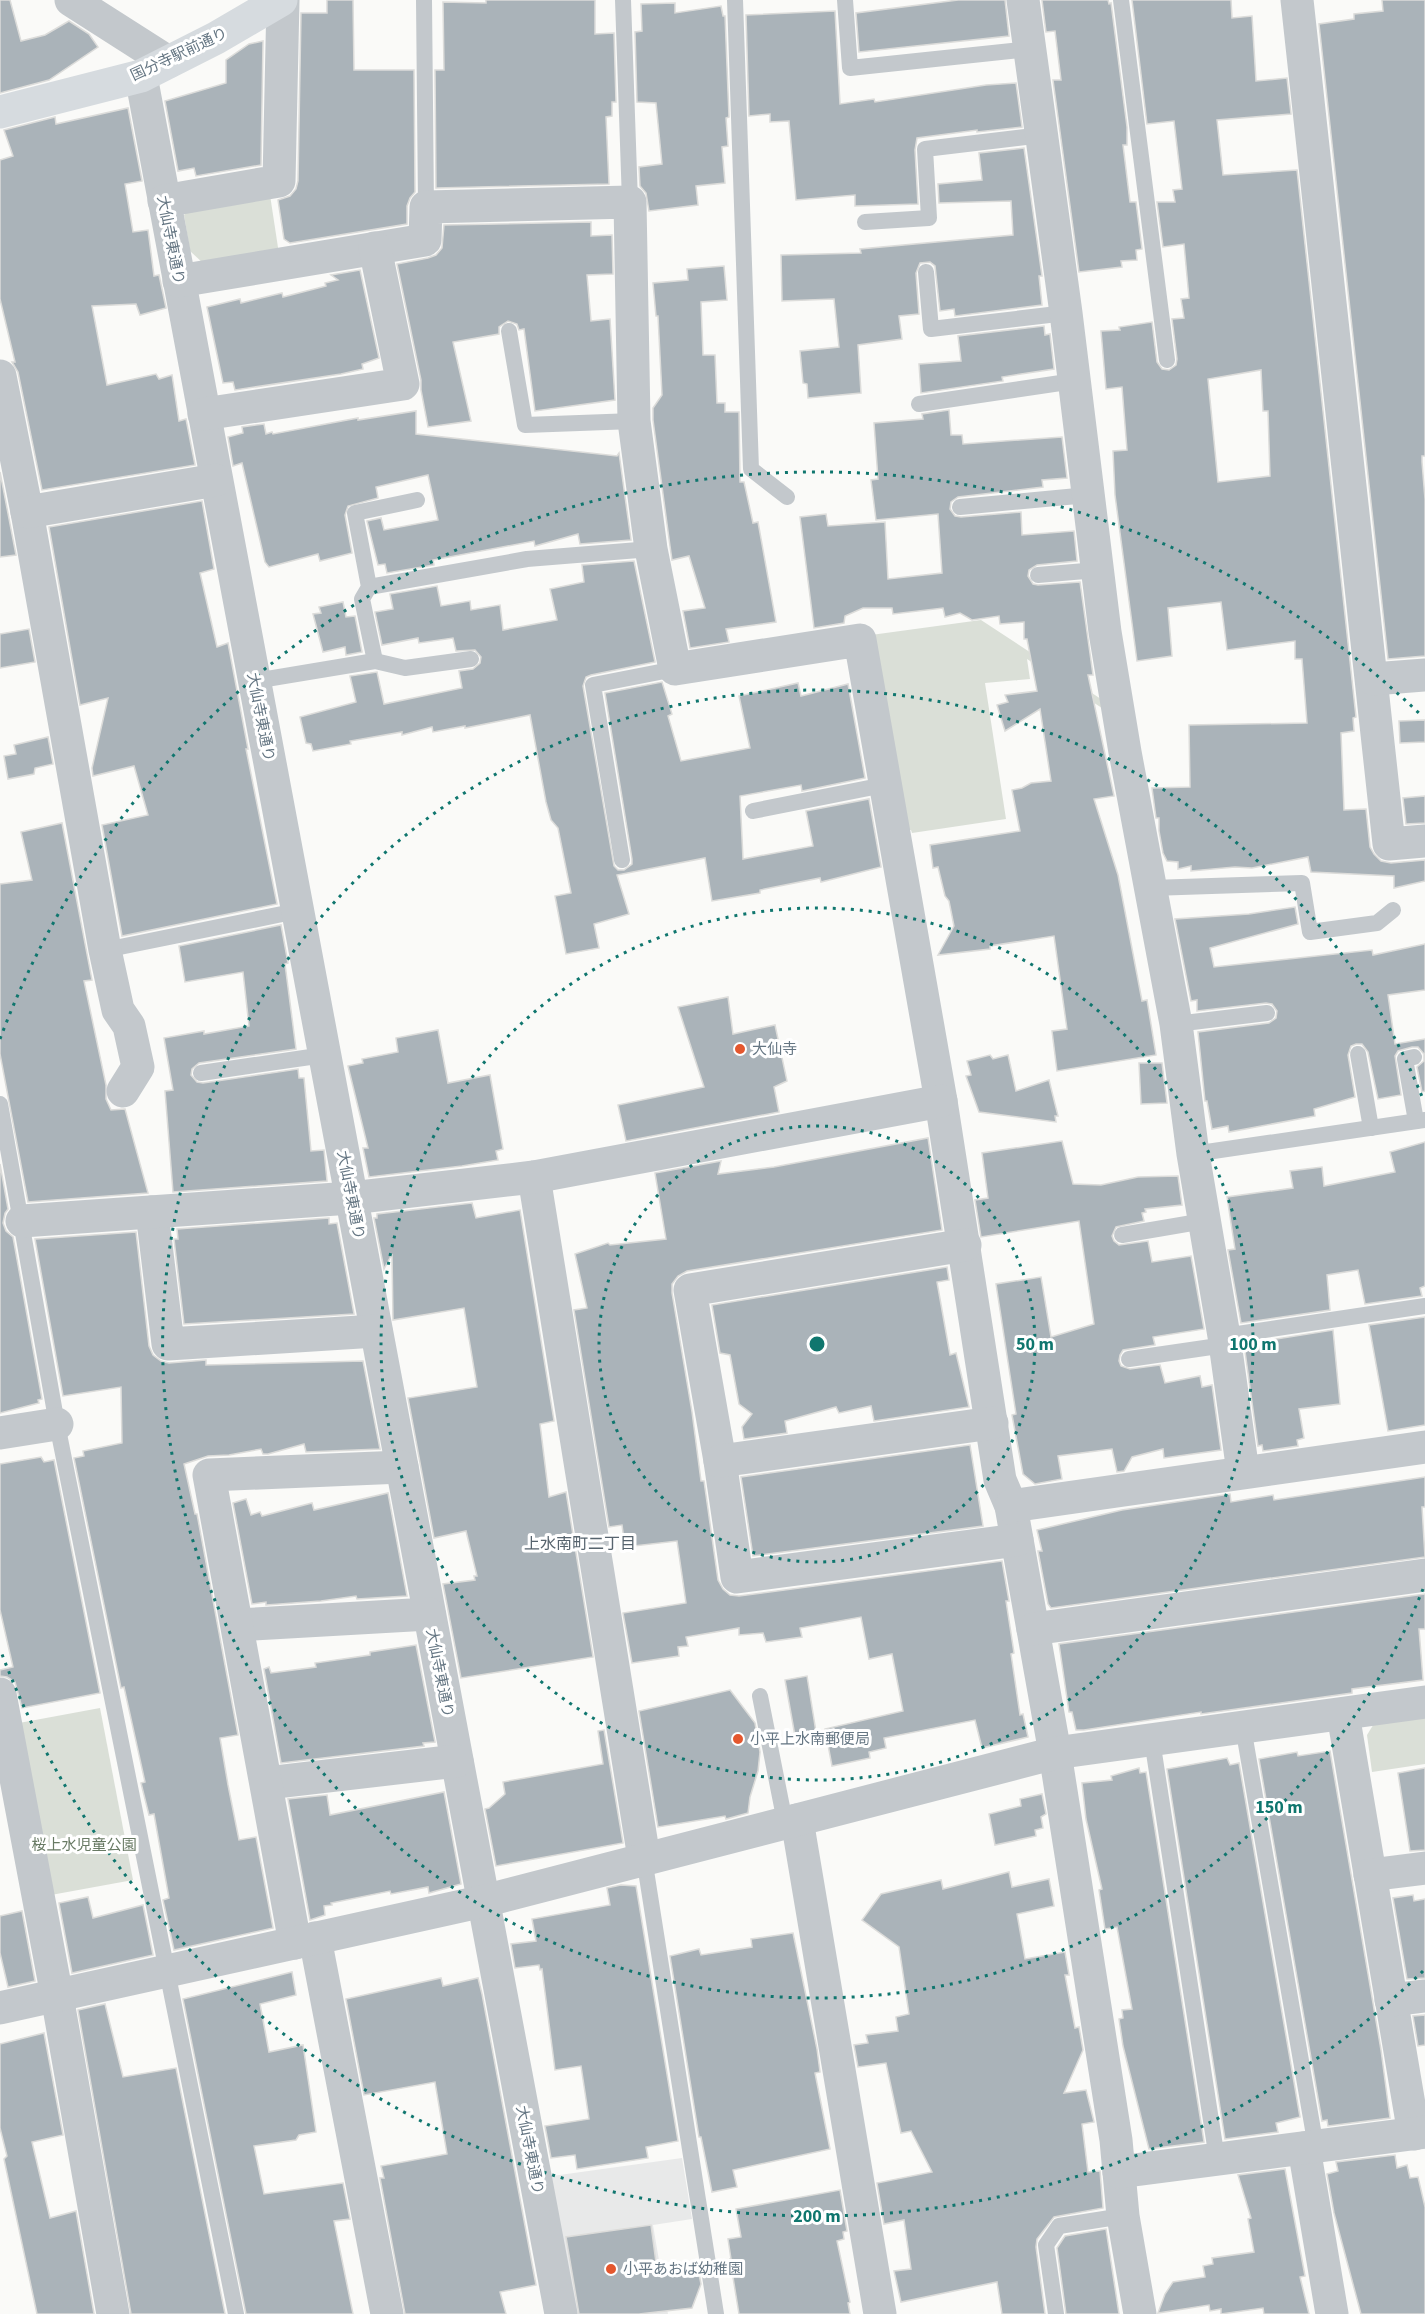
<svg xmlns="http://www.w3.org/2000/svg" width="1425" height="2314" font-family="'Source Sans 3','Noto Sans JP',sans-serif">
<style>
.built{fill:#e8e9e9}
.green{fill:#dadfd7}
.building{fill:#aab3b9;stroke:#dcdcda;stroke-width:1.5;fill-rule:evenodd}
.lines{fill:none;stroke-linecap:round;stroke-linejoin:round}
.lane{stroke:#c3c8cc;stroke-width:16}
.street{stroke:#c3c8cc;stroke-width:33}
.secondary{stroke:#d6dbdf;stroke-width:33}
.ring{fill:none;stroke:#0f766e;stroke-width:3;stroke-dasharray:3 6}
.poi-dot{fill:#e4572e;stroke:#fff;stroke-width:2}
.labels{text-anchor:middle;stroke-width:6;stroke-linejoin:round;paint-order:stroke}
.street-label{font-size:15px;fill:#657683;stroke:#fff}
.poi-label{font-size:15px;fill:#657683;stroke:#fff;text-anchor:start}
.park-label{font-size:15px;fill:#687a64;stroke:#fff}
.neighbourhood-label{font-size:16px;fill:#57646e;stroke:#fff}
.centre{fill:#0f766e;stroke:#fff;stroke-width:3}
.ring-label{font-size:18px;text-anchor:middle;font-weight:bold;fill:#0f766e;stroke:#fff;stroke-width:6;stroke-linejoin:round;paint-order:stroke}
</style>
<rect width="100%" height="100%" fill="#fafaf8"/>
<polygon class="built" points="682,2158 692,2219 653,2225 668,2314 570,2314 545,2177"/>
<g class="green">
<polygon points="270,195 279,254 204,264 190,251 184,215 194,206"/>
<polygon points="981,620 1104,701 1105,710 1027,659 1030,679 985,683 1006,819 912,833 911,830 904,830 871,635"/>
<polygon points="100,1708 133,1880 51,1895 19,1723"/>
<polygon points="1425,1715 1425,1764 1372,1772 1367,1735 1375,1722"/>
</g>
<g class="building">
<polygon points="0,0 10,0 21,41 45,35 69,21 89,34 98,47 49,80 0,93"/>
<polygon points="327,0 353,0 354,70 414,70 415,192 410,198 407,206 407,224 290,243 284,239 278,200 290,196 296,189 298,181 301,13 327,13"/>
<polygon points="486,0 595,0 595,34 614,33 616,102 612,102 612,116 606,117 609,184 436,188 435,70 444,70 443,2 486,3"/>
<polygon points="958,0 1005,0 1009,36 859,52 856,13"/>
<polygon points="1042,0 1108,0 1109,4 1111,3 1127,127 1127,145 1123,145 1130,202 1136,202 1142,249 1136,250 1137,260 1121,261 1122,267 1079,272 1053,80 1061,80 1055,31 1046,32"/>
<path d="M 1132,0 L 1231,0 L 1232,18 L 1252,16 L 1256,81 L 1287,78 L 1291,114 L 1217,120 L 1223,175 L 1297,170 L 1356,717 L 1353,718 L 1354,731 L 1341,733 L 1344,810 L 1366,809 L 1370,847 L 1374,854 L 1381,861 L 1391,863 L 1425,860 L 1425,881 L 1394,888 L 1394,876 L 1311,872 L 1308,857 L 1252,868 L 1235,867 L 1191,871 L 1191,866 L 1178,869 L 1178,862 L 1167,861 L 1163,853 L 1159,831 L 1159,818 L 1156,818 L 1152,788 L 1190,787 L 1189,725 L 1307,723 L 1302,659 L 1295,659 L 1295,641 L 1227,650 L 1221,602 L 1168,608 L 1172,656 L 1137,661 L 1115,495 L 1113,451 L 1127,450 L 1122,387 L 1106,389 L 1101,331 L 1120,330 L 1119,327 L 1152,322 L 1157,362 L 1162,369 L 1169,370 L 1176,365 L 1177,359 L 1172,319 L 1184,318 L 1181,299 L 1189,298 L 1184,244 L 1163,247 L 1157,202 L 1175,202 L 1173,190 L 1182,189 L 1174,121 L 1147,124 ZM 1261,370 L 1263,411 L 1268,411 L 1270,476 L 1218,482 L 1208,379 Z"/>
<polygon points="1382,0 1425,0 1425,456 1422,456 1422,462 1425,499 1425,656 1388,659 1319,24 1354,19 1354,14 1383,11"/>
<polygon points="675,3 675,13 721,6 723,16 725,16 729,117 726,118 728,146 722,147 725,183 696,186 698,205 649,211 646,193 640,186 639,167 662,164 656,103 637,102 635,32 642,31 641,4"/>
<polygon points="835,11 840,104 874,99 875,102 986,85 1016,83 1022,127 977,132 977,130 917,138 915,150 918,204 855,206 855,195 796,200 789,121 770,122 770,114 749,116 746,15"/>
<polygon points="263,41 261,165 196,176 194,168 178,171 165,101 226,83 226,60 249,44"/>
<polygon points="128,108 142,181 125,184 133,232 148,230 154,276 159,275 166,308 140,315 136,304 92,306 107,385 156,374 159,379 172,375 179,421 186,419 195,465 42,490 18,372 12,362 15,362 0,299 0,160 13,156 4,130 55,117 56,124"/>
<polygon points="1024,148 1042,276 1039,276 1042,305 955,316 954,309 940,311 935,266 930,262 920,263 916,273 919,314 899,316 902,339 858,345 861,393 808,398 807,384 803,383 800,351 839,347 834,299 782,301 781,255 861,253 860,249 1013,235 1011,201 939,203 938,184 982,180 979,153"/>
<polygon points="591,222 591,236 612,235 613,274 587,275 591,321 610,319 615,400 535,411 524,329 519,330 517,324 508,321 499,327 499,334 453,342 471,421 428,427 421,390 421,380 397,264 428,258 436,255 442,248 444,225"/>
<polygon points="724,266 727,300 701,302 703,355 715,355 717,403 725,403 725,412 739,412 740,482 744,482 753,523 758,522 776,622 726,629 729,642 690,648 683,611 705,608 689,556 672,560 670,546 653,420 653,408 662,395 658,316 656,316 653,283 688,280 687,269"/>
<polygon points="360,270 379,358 362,364 363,369 341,374 235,390 233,382 223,383 207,307 240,299 241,303 282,293 283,297 326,286 325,283 338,280 331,275"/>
<polygon points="1044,326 1045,335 1050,334 1054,369 1002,377 1003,381 921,393 919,364 961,361 958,336"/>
<polygon points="949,410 951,435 962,435 963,444 1062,437 1067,478 1042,480 1043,487 958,497 951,502 950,509 955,516 961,517 1021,512 1022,535 1074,531 1077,561 1037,565 1029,570 1028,576 1033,584 1038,585 1080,582 1093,675 1088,675 1114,796 1094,799 1118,875 1142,1001 1147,1000 1156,1055 1057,1071 1052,1031 1067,1029 1054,936 990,946 990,949 938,955 954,926 949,901 945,896 938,867 933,868 930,845 1020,831 1012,790 1022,788 1031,783 1051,781 1040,709 1005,731 997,705 1008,702 1005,695 1037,691 1027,639 1024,639 1024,622 1000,624 999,616 972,620 960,613 945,617 943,608 893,614 892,608 863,608 845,616 844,623 814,628 800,517 826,514 828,526 885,522 888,579 942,573 938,514 876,520 871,480 878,479 874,423 923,419 922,414"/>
<polygon points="416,411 416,434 617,456 619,453 631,540 580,544 578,534 535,546 534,541 433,560 434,565 387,573 385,564 378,565 367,521 381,518 384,530 438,520 428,475 376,487 378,498 348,506 345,515 352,553 320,561 318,554 269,567 265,562 242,463 233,466 228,437 243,433 242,427 264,424 266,434 272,432 273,434 358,418 358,420"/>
<polygon points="0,472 16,555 0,557"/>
<polygon points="202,501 214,569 200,573 217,647 228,643 248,749 246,749 277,904 122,936 102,825 148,815 134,766 93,776 92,768 108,698 80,705 49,527"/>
<polygon points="634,561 655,662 591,675 586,677 583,686 614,866 618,870 624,870 632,864 632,859 605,693 662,682 672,714 668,716 681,761 750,748 739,696 798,683 801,696 848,684 865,778 802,791 801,785 740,796 743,859 813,846 806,811 869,799 881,867 821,882 820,878 760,890 760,893 712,901 705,858 617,875 629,914 594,924 599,948 566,954 555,896 571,893 558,828 551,820 546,802 530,715 465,728 465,726 433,732 432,727 402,735 402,732 350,741 351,744 313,751 311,744 306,743 300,717 356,702 350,676 377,672 384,704 462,688 459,671 473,669 480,663 481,657 475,650 456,651 453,638 419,643 418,638 382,645 375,612 393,609 390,594 437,586 441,606 470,601 471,610 500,605 503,630 557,620 550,589 584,582 582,565"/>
<polygon points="343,602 346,617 355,616 362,652 346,655 345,647 323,652 313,614 321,613 319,607"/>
<polygon points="29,629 35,662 0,668 0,634"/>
<polygon points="1425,720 1425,742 1400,743 1399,721"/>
<polygon points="48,737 53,764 35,768 34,774 8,779 4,756 16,754 14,745"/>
<polygon points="1425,796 1425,823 1406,824 1403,798"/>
<polygon points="62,823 92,980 84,981 106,1085 106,1099 111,1110 125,1109 148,1193 28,1202 0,1054 0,884 32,880 21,832"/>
<polygon points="1295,907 1298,924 1210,948 1214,967 1372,950 1373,955 1425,944 1425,990 1388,995 1395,1044 1425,1039 1425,1091 1422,1092 1417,1067 1424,1061 1424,1054 1418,1047 1412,1047 1398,1051 1395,1056 1401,1095 1378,1099 1368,1052 1362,1044 1356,1044 1351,1046 1348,1055 1355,1097 1314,1109 1315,1116 1229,1132 1228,1126 1212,1129 1207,1101 1205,1101 1198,1032 1269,1023 1276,1018 1277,1011 1272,1004 1266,1003 1197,1011 1197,1000 1191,1001 1175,919 1249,914"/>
<polygon points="281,925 288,963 285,964 296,1049 199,1063 192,1069 191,1075 197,1082 203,1083 298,1069 299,1078 304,1078 311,1151 324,1150 327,1181 173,1192 165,1091 173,1090 164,1038 204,1031 204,1034 249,1026 243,972 185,982 179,946"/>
<polygon points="728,997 733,1034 775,1025 787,1081 774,1087 779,1112 626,1141 618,1105 704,1087 678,1007"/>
<polygon points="438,1030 448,1083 490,1075 503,1149 496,1151 498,1160 462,1166 369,1177 363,1148 368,1148 348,1066 363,1063 362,1059 398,1052 396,1038"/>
<polygon points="990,1055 993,1059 1008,1055 1016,1091 1049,1080 1058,1116 1055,1116 1056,1122 979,1112 966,1076 971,1075 967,1061"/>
<polygon points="1139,1063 1162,1063 1167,1103 1141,1104"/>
<polygon points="928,1138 942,1230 687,1271 678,1276 672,1284 672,1293 692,1412 701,1481 704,1481 718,1580 723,1589 730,1595 739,1596 1002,1561 1009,1601 1006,1601 1014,1653 1011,1654 1020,1715 1023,1714 1028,1737 982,1748 975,1720 884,1738 886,1748 869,1752 870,1758 832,1766 825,1729 903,1711 892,1654 869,1659 861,1617 800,1628 802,1637 766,1642 763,1633 739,1635 739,1628 686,1637 688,1646 678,1647 679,1656 632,1663 623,1613 686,1603 677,1541 625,1547 622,1525 609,1527 574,1310 587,1308 575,1254 608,1243 610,1245 666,1239 655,1173 721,1161 718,1174 774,1167"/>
<polygon points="1062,1141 1073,1184 1101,1185 1138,1177 1178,1176 1182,1205 1145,1209 1146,1212 1142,1213 1144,1221 1116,1227 1112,1236 1114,1241 1119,1245 1148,1241 1152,1262 1191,1256 1204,1329 1153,1337 1155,1345 1123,1350 1120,1355 1119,1361 1121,1366 1130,1369 1160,1365 1165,1383 1200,1376 1202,1387 1212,1385 1221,1450 1164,1458 1163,1449 1132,1457 1124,1471 1117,1472 1112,1449 1058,1456 1062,1479 1035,1484 1023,1474 1012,1415 1016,1414 996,1284 1041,1277 1051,1337 1094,1324 1079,1221 981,1237 975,1200 988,1198 982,1153"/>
<polygon points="1425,1142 1425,1286 1420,1288 1422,1296 1365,1304 1358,1270 1327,1275 1330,1310 1241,1323 1228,1250 1235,1249 1227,1197 1293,1188 1290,1171 1322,1167 1324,1186 1395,1172 1390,1152"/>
<polygon points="0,1164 8,1209 5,1213 3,1223 6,1231 13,1237 42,1399 38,1400 39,1403 0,1413"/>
<polygon points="472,1203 476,1218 520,1210 554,1421 540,1424 549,1497 566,1492 593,1657 461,1678 443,1584 475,1580 474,1576 477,1576 466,1531 434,1538 408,1398 477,1387 464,1308 393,1320 392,1254 384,1269 374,1218 377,1218 377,1214"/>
<polygon points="329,1218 329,1224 337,1223 354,1314 184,1324 174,1239 178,1239 177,1229"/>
<polygon points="136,1232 149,1346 153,1355 161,1361 169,1363 206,1360 206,1365 363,1361 380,1449 306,1452 304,1444 268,1454 263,1454 261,1449 229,1455 208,1456 184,1464 195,1514 197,1514 238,1735 220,1738 228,1785 239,1840 256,1837 273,1928 174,1950 163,1900 169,1898 154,1814 149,1815 141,1783 145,1782 124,1687 121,1688 74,1458 84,1456 83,1451 122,1443 121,1387 63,1396 35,1239"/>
<polygon points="947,1267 949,1280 937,1282 950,1355 956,1353 969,1407 874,1421 871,1406 839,1413 836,1407 785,1421 787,1433 744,1439 742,1427 752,1414 739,1404 730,1355 720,1353 712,1305"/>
<polygon points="1425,1317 1425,1425 1388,1431 1369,1325"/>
<polygon points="1333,1330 1340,1404 1299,1409 1304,1438 1297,1440 1298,1446 1263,1451 1262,1445 1258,1446 1244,1344"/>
<polygon points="970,1445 983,1526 753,1556 741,1477"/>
<polygon points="41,1457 44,1462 54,1460 100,1693 22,1708 15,1682 7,1677 0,1676 0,1670 13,1667 0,1610 0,1464"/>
<polygon points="1425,1477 1425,1507 1422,1507 1425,1557 1051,1608 1048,1604 1038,1551 1042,1551 1037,1530 1122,1510 1230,1494 1231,1502 1273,1495 1274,1500"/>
<polygon points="388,1493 407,1596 357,1599 356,1596 321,1601 266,1605 266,1602 252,1604 233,1503 246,1499 251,1515 260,1512 262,1516 312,1503 314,1510"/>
<polygon points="1425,1594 1425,1629 1419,1629 1423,1680 1352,1689 1352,1693 1201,1714 1201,1712 1084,1730 1076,1730 1072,1712 1069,1712 1059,1644"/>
<polygon points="416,1645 435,1742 423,1743 424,1746 281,1763 264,1669 269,1667 271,1673 316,1667 315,1663 370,1655 370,1652"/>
<polygon points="807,1676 816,1732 795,1736 785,1680"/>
<polygon points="730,1690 755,1723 760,1752 758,1771 750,1797 748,1813 726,1819 725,1816 658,1827 639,1711"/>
<polygon points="604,1730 623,1843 496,1866 485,1809 489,1808 505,1794 503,1782 603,1764 598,1731"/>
<polygon points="1330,1751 1381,2050 1390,2118 1328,2126 1327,2120 1322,2121 1259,1759 1297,1752 1298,1756"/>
<polygon points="1227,1758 1230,1765 1239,1763 1300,2117 1276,2123 1278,2132 1225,2139 1167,1769"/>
<polygon points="1139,1768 1140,1773 1146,1772 1204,2142 1149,2149 1123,2046 1119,2019 1123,2018 1122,2010 1132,2009 1117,1927 1105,1929 1099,1890 1102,1889 1086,1819 1082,1783 1112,1780 1111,1776"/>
<polygon points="1425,1768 1425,1850 1410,1851 1398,1773"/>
<polygon points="444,1792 461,1884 429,1893 428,1887 391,1894 390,1891 331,1903 332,1905 324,1906 325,1915 310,1920 288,1799 327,1795 330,1815"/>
<polygon points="1042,1794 1046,1814 1041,1817 1043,1828 1035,1830 1036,1836 995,1845 989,1814 1021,1806 1020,1799"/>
<polygon points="1009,1872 1012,1887 1049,1879 1054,1906 1017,1914 1025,1959 1065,1952 1069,1975 1065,1975 1075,2028 1079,2027 1083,2050 1064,2093 1086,2090 1094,2122 1082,2124 1088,2172 1100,2171 1103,2208 1054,2217 1037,2239 1036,2247 1045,2314 1002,2314 997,2282 901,2302 894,2271 911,2269 904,2220 884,2224 877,2183 932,2172 911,2131 901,2133 886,2063 858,2067 854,2045 868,2043 866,2035 898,2031 896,2017 909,2014 899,1947 862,1920 881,1894 941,1880 943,1889"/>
<polygon points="621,1885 636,1886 678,2141 646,2147 648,2158 577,2169 575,2155 551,2158 545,2126 589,2119 581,2066 555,2070 542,1969 540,1970 539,1965 515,1968 511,1944 536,1941 532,1919 610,1905 607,1888"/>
<polygon points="1413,1895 1414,1901 1425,1899 1425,1978 1407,1979 1393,1898"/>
<polygon points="88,1897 93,1918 143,1905 153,1955 72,1973 59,1903"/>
<polygon points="22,1911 35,1981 8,1987 0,1953 0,1916"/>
<polygon points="793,1933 817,2049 820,2072 815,2073 830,2149 733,2170 737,2187 712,2192 701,2137 699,2137 670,1956 699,1949 701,1955 752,1947 751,1939"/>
<polygon points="292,1972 296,1995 260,2004 269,2052 303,2045 316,2132 299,2135 296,2140 254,2146 264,2194 343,2183 350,2219 334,2221 353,2314 246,2314 183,1999"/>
<polygon points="441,1978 443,1986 478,1978 482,1994 536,2285 500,2292 506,2314 405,2314 380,2178 384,2178 381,2166 447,2154 435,2082 364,2095 346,1999"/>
<polygon points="105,2004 123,2077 176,2068 225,2314 131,2314 78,2010"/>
<polygon points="1425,2015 1425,2045 1418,2046 1413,2016"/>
<polygon points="44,2033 63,2135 32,2142 50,2218 76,2211 94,2314 37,2314 4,2159 7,2156 0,2128 0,2044"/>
<polygon points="1395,2155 1397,2168 1407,2165 1410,2178 1418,2177 1425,2207 1425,2314 1361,2314 1334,2213 1327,2174 1338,2171 1336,2162"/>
<polygon points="1285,2169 1305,2276 1300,2277 1309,2314 1264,2314 1263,2308 1221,2314 1221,2309 1210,2311 1209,2305 1158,2313 1165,2294 1173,2282 1205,2277 1203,2266 1213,2264 1212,2258 1254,2252 1248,2219 1251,2218 1238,2175"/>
<polygon points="840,2190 847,2231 843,2232 844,2239 837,2241 850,2302 848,2303 850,2314 739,2314 730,2259 731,2259 728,2239 741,2237 736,2209"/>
<polygon points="651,2225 657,2270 697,2264 701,2284 692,2308 639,2314 579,2314 566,2237"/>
<polygon points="1106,2229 1119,2314 1066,2314 1057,2248 1065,2236"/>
</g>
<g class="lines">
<g class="lane">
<polyline points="424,0 426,207"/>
<polyline points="623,0 630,202"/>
<polyline points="735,0 751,469 787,497"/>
<polyline points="845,0 850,68 1030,49"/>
<polyline points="1121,0 1167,360"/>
<polyline points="865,222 929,218 925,149 1042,135"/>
<polyline points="926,272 931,329 1066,313"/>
<polyline points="509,331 525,425 634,421"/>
<polyline points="919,404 1074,381"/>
<polyline points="960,507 1088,495"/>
<polyline points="1038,575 1097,570"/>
<polyline points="369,587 527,559 651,549"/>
<polyline points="375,661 362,599 369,587 355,513 417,500"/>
<polyline points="254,681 375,661 405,668 471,659"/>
<polyline points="753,811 884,785"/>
<polyline points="622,860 593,685 675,669"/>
<polyline points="1151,888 1302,883 1310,932 1377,923 1393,910"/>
<polyline points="105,950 297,911"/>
<polyline points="1176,1024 1267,1013"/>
<polyline points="1358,1054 1371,1128"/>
<polyline points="1414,1057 1405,1059 1416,1121"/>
<polyline points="201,1073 324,1055"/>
<polyline points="0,1104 57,1424 236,2314"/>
<polyline points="1193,1154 1425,1120"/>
<polyline points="1122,1235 1204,1221"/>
<polyline points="1224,1336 1425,1306"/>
<polyline points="1129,1359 1225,1345"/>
<polyline points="760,1696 785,1822"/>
<polyline points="1243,1727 1316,2147"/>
<polyline points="1152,1740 1217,2159"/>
<polyline points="644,1858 716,2314"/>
<polyline points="1056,2314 1046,2245 1059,2226 1123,2216"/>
</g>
<g class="street">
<polyline points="71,0 168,62"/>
<polyline points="1023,0 1066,313 1105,632 1125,752 1176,1024 1193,1154 1224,1336 1243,1472"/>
<polyline points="1297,0 1389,844 1425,841"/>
<polyline points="141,76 561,2314"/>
<polyline points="164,201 279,181 283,0"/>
<polyline points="179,281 425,240 426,207 630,202 634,421 651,549 675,669 860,640 941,1101 1000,1480 1011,1506 1055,1753 1116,2140 1123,2216 1140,2314"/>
<polyline points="0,376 27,512 105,950 118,1010 129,1026 138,1067 123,1091"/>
<polyline points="204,414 403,384 375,248"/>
<polyline points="27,512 216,480"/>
<polyline points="1373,679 1425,675"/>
<polyline points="534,1177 644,1858"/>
<polyline points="152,1212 168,1344 376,1331"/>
<polyline points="22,1221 351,1198 534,1177 941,1101"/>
<polyline points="965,1245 690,1290 720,1461 737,1577 1017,1540"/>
<polyline points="0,1433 57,1424"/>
<polyline points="720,1461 992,1423"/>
<polyline points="1011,1506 1425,1447"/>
<polyline points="238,1625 429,1614"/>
<polyline points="1033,1629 1425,1575"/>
<polyline points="0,1694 57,1996 113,2314"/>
<polyline points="1343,1714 1414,2134"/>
<polyline points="267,1783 457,1761"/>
<polyline points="797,1820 880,2314"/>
<polyline points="1370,1875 1425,1868"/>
<polyline points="315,1938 387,2314"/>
<polyline points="295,1943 209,1475 402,1467"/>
<polyline points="1391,2000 1425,1996"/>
<polyline points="0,2008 484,1901 1055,1753 1425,1702"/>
<polyline points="1304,2148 1332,2314"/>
<polyline points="1119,2172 1425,2132"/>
</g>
<polyline class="secondary" points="0,112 141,76 216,38 281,0"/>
</g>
<g class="ring">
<circle cx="817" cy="1344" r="218"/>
<circle cx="817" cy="1344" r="436"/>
<path d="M1423 1589A654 654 0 1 1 1423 1099"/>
<path d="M1423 1971A872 872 0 0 1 0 1649M0 1039A872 872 0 0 1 1423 717"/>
</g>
<g class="poi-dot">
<circle cx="740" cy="1049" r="6"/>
<circle cx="738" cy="1739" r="6"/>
<circle cx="611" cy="2269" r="6"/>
</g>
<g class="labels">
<g class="street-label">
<text transform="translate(179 54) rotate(-25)" y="5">国分寺駅前通り</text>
<text transform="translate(171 240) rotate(79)" y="5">大仙寺東通り</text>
<text transform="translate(261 717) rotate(79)" y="5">大仙寺東通り</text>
<text transform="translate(351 1195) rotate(79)" y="5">大仙寺東通り</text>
<text transform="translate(440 1673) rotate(79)" y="5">大仙寺東通り</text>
<text transform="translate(530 2150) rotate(79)" y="5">大仙寺東通り</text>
</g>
<g class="poi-label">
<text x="752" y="1054">大仙寺</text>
<text x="750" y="1744">小平上水南郵便局</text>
<text x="623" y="2274">小平あおば幼稚園</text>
</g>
<g class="park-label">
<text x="84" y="1850">桜上水児童公園</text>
</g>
<g class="neighbourhood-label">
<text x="580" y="1549">上水南町二丁目</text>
</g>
</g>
<circle cx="817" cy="1344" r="9" class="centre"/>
<g class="ring-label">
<text x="1035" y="1350">50 m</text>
<text x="1253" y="1350">100 m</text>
<text x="1279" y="1813">150 m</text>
<text x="817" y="2222">200 m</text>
</g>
</svg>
